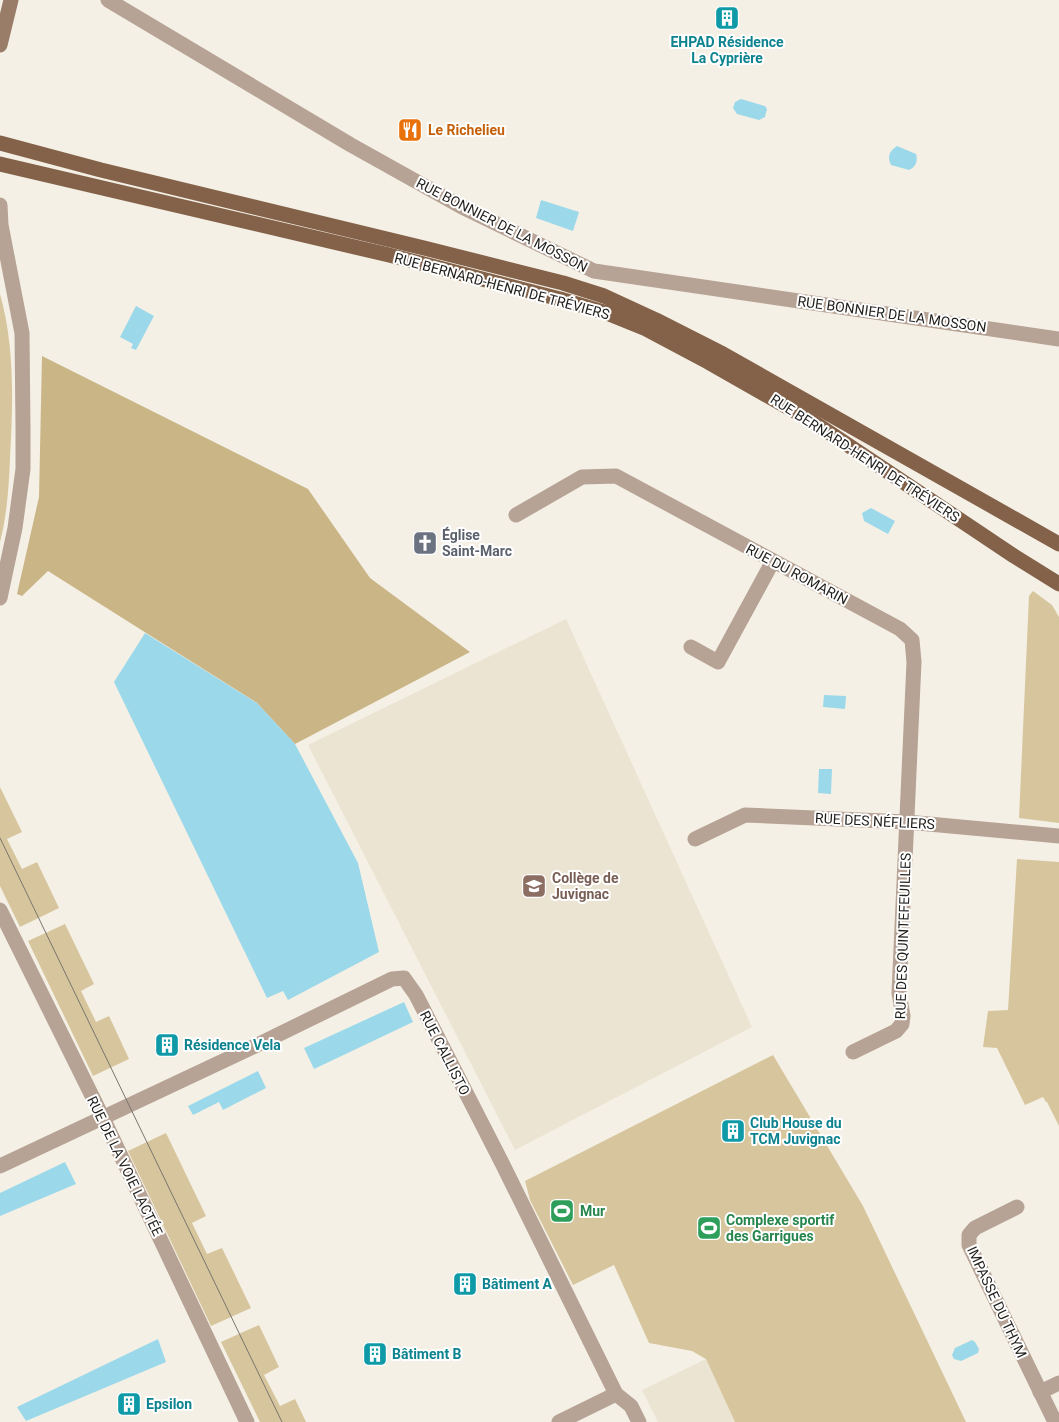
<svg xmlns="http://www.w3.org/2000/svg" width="1059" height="1422" font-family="Roboto,sans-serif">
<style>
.built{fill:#ece4d2}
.green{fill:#d7c69d}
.forest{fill:#cab586}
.water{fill:#9bd9ea}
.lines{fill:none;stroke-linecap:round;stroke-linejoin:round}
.street{stroke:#b6a395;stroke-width:15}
.secondary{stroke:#997d69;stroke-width:15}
.primary{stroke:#836249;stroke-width:15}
.tram{stroke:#79756f;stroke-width:1}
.labels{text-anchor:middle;stroke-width:4;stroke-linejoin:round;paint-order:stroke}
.culture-label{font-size:14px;font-weight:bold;fill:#0d838f;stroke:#fff;text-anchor:start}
.food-label{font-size:14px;font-weight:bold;fill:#c56008;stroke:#fff;text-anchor:start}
.street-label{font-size:14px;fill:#211f1c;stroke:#fff}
.worship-label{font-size:14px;font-weight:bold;fill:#5b616d;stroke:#fff;text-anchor:start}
.education-label{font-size:14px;font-weight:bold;fill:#785e54;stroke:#fff;text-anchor:start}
.leisure-label{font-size:14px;font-weight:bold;fill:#27864d;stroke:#fff;text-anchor:start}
</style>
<rect width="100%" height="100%" fill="#f5f0e5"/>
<g class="built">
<polygon points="566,619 752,1027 515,1150 308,745"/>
<polygon points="706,1359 735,1422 658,1422 642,1390"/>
</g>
<g class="green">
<path d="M 0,294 C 15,347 13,404 10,458 C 9,486 7,515 0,542 Z"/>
<polygon points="1033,591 1052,605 1059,617 1059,823 1019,818 1029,596"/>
<polygon points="0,787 22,832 7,839 22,869 37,862 59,908 20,927 0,886"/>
<polygon points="1017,859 1059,862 1059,1126 1047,1102 1046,1102 1043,1097 1025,1105 997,1048 983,1047 988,1011 1008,1010"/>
<polygon points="65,924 94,984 81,991 96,1022 109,1016 129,1059 93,1076 28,941"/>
<polygon points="773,1055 863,1206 966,1422 735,1422 706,1359 692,1351 649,1343 614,1265 573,1285 530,1200 525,1181"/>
<polygon points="166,1133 206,1216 192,1223 207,1254 222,1248 251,1308 211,1326 128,1151"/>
<polygon points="259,1325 279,1367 264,1375 280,1406 295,1399 306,1422 260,1422 221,1342"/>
</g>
<polygon class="forest" points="42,356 308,489 370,578 470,652 295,744 257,703 48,571 22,596 17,594 39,497"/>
<g class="water">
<polygon points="741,99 765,106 767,109 765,117 759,120 737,114 733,108 735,102"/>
<path d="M 897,146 L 916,154 C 918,161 916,167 909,170 L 891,165 C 887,157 889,151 897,146 Z"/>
<polygon points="541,200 579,212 573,231 536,218"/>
<polygon points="136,306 154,316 136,350 131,348 133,344 120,337"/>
<polygon points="871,508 895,521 888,534 864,521 862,513"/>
<polygon points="145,633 257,703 295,744 358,863 379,952 288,1000 283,991 267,998 114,682"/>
<polygon points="824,695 846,696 845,709 823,707"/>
<polygon points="819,769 832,769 831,794 818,793"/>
<polygon points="404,1002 413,1022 314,1069 304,1048"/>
<polygon points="258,1071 266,1088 223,1110 219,1102 193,1115 188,1106"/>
<polygon points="65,1162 76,1184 0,1216 0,1193"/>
<polygon points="158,1339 166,1362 26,1421 17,1407"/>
<polygon points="972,1340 975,1342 979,1349 978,1353 961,1361 954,1359 952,1355 955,1348"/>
</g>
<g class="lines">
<g class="street">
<polyline points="108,0 351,145 462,207 594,271 1059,339"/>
<polyline points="0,205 1,225 22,333 23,429 23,469 15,528 0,598"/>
<polyline points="516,515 582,477 616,476 900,629 912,640 914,662 899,993 903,1016 902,1024 896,1031 853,1052"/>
<polyline points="691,647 718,662 773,561"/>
<polyline points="695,839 745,815 907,822 1059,836"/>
<polyline points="0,910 103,1118 247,1422"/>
<polyline points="0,1166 255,1046 392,979 404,978 416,995 502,1163 616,1394 631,1406 639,1422"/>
<polyline points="1017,1207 975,1228 969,1235 969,1245 1055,1422"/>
<polyline points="1040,1392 1059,1383"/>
<polyline points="559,1422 616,1394"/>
</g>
<polyline class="secondary" points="0,45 11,0"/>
<g class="primary">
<polyline points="0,143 101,170 424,248 563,283 604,296 656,320 723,354 1059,544"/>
<polyline points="0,164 389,255 560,299 607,313 644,328 708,362 812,421 1014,556 1059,584"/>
</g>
<polyline class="tram" points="0,838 282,1422"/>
</g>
<defs>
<symbol id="building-square" viewBox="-11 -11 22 22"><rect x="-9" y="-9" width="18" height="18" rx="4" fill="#0f9aa8" stroke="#fff"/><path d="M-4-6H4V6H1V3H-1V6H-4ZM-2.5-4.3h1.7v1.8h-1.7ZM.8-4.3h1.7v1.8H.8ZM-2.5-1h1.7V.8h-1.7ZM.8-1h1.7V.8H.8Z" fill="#fff"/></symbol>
<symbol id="restaurant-square" viewBox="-11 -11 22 22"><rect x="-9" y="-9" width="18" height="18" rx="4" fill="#e8710a" stroke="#fff"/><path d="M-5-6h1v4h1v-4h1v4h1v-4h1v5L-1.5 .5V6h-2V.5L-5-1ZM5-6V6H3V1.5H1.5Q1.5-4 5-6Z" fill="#fff"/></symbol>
<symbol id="church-square" viewBox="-11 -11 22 22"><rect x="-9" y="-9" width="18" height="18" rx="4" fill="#6b7280" stroke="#fff"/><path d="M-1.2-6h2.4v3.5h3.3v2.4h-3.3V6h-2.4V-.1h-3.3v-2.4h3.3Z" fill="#fff"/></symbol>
<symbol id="school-square" viewBox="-11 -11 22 22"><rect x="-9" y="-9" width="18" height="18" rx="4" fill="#8d6e63" stroke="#fff"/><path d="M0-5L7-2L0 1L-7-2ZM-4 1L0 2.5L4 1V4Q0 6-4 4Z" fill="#fff"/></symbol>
<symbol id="stadium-square" viewBox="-11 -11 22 22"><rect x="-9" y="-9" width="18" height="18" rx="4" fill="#2e9e5b" stroke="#fff"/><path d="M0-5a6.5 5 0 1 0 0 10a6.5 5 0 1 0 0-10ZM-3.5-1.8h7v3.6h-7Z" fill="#fff"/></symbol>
</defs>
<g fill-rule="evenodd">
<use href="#building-square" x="713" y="4" width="28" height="28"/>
<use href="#restaurant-square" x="396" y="116" width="28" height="28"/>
<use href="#church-square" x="411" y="529" width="28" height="28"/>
<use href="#school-square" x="520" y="872" width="28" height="28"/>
<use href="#building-square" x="153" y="1031" width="28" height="28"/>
<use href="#building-square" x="719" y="1117" width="28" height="28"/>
<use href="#stadium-square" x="548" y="1197" width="28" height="28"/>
<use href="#stadium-square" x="695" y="1214" width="28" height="28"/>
<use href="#building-square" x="451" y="1270" width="28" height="28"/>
<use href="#building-square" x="361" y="1340" width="28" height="28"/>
<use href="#building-square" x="115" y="1390" width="28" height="28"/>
</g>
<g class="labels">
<g class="culture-label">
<text x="727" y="47" text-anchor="middle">EHPAD Résidence<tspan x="727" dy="16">La Cyprière</tspan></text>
<text x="184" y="1050">Résidence Vela</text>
<text x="750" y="1128">Club House du<tspan x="750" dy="16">TCM Juvignac</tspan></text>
<text x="482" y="1289">Bâtiment A</text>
<text x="392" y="1359">Bâtiment B</text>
<text x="146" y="1409">Epsilon</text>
</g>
<g class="food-label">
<text x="428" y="135">Le Richelieu</text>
</g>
<g class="street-label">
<text transform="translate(502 225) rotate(27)" y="5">RUE BONNIER DE LA MOSSON</text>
<text transform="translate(502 286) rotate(15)" y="5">RUE BERNARD-HENRI DE TRÉVIERS</text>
<text transform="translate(892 314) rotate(8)" y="5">RUE BONNIER DE LA MOSSON</text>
<text transform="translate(865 458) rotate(33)" y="5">RUE BERNARD-HENRI DE TRÉVIERS</text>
<text transform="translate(797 574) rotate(28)" y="5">RUE DU ROMARIN</text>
<text transform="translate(875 821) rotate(3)" y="5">RUE DES NÉFLIERS</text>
<text transform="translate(903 936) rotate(-88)" y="5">RUE DES QUINTEFEUILLES</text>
<text transform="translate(445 1053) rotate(63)" y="5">RUE CALLISTO</text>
<text transform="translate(125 1166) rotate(64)" y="5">RUE DE LA VOIE LACTÉE</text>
<text transform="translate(997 1302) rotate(65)" y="5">IMPASSE DU THYM</text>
</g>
<g class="worship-label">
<text x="442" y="540">Église<tspan x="442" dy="16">Saint-Marc</tspan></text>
</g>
<g class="education-label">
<text x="552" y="883">Collège de<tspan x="552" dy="16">Juvignac</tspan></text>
</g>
<g class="leisure-label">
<text x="580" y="1216">Mur</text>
<text x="726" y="1225">Complexe sportif<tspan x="726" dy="16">des Garrigues</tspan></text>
</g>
</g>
</svg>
